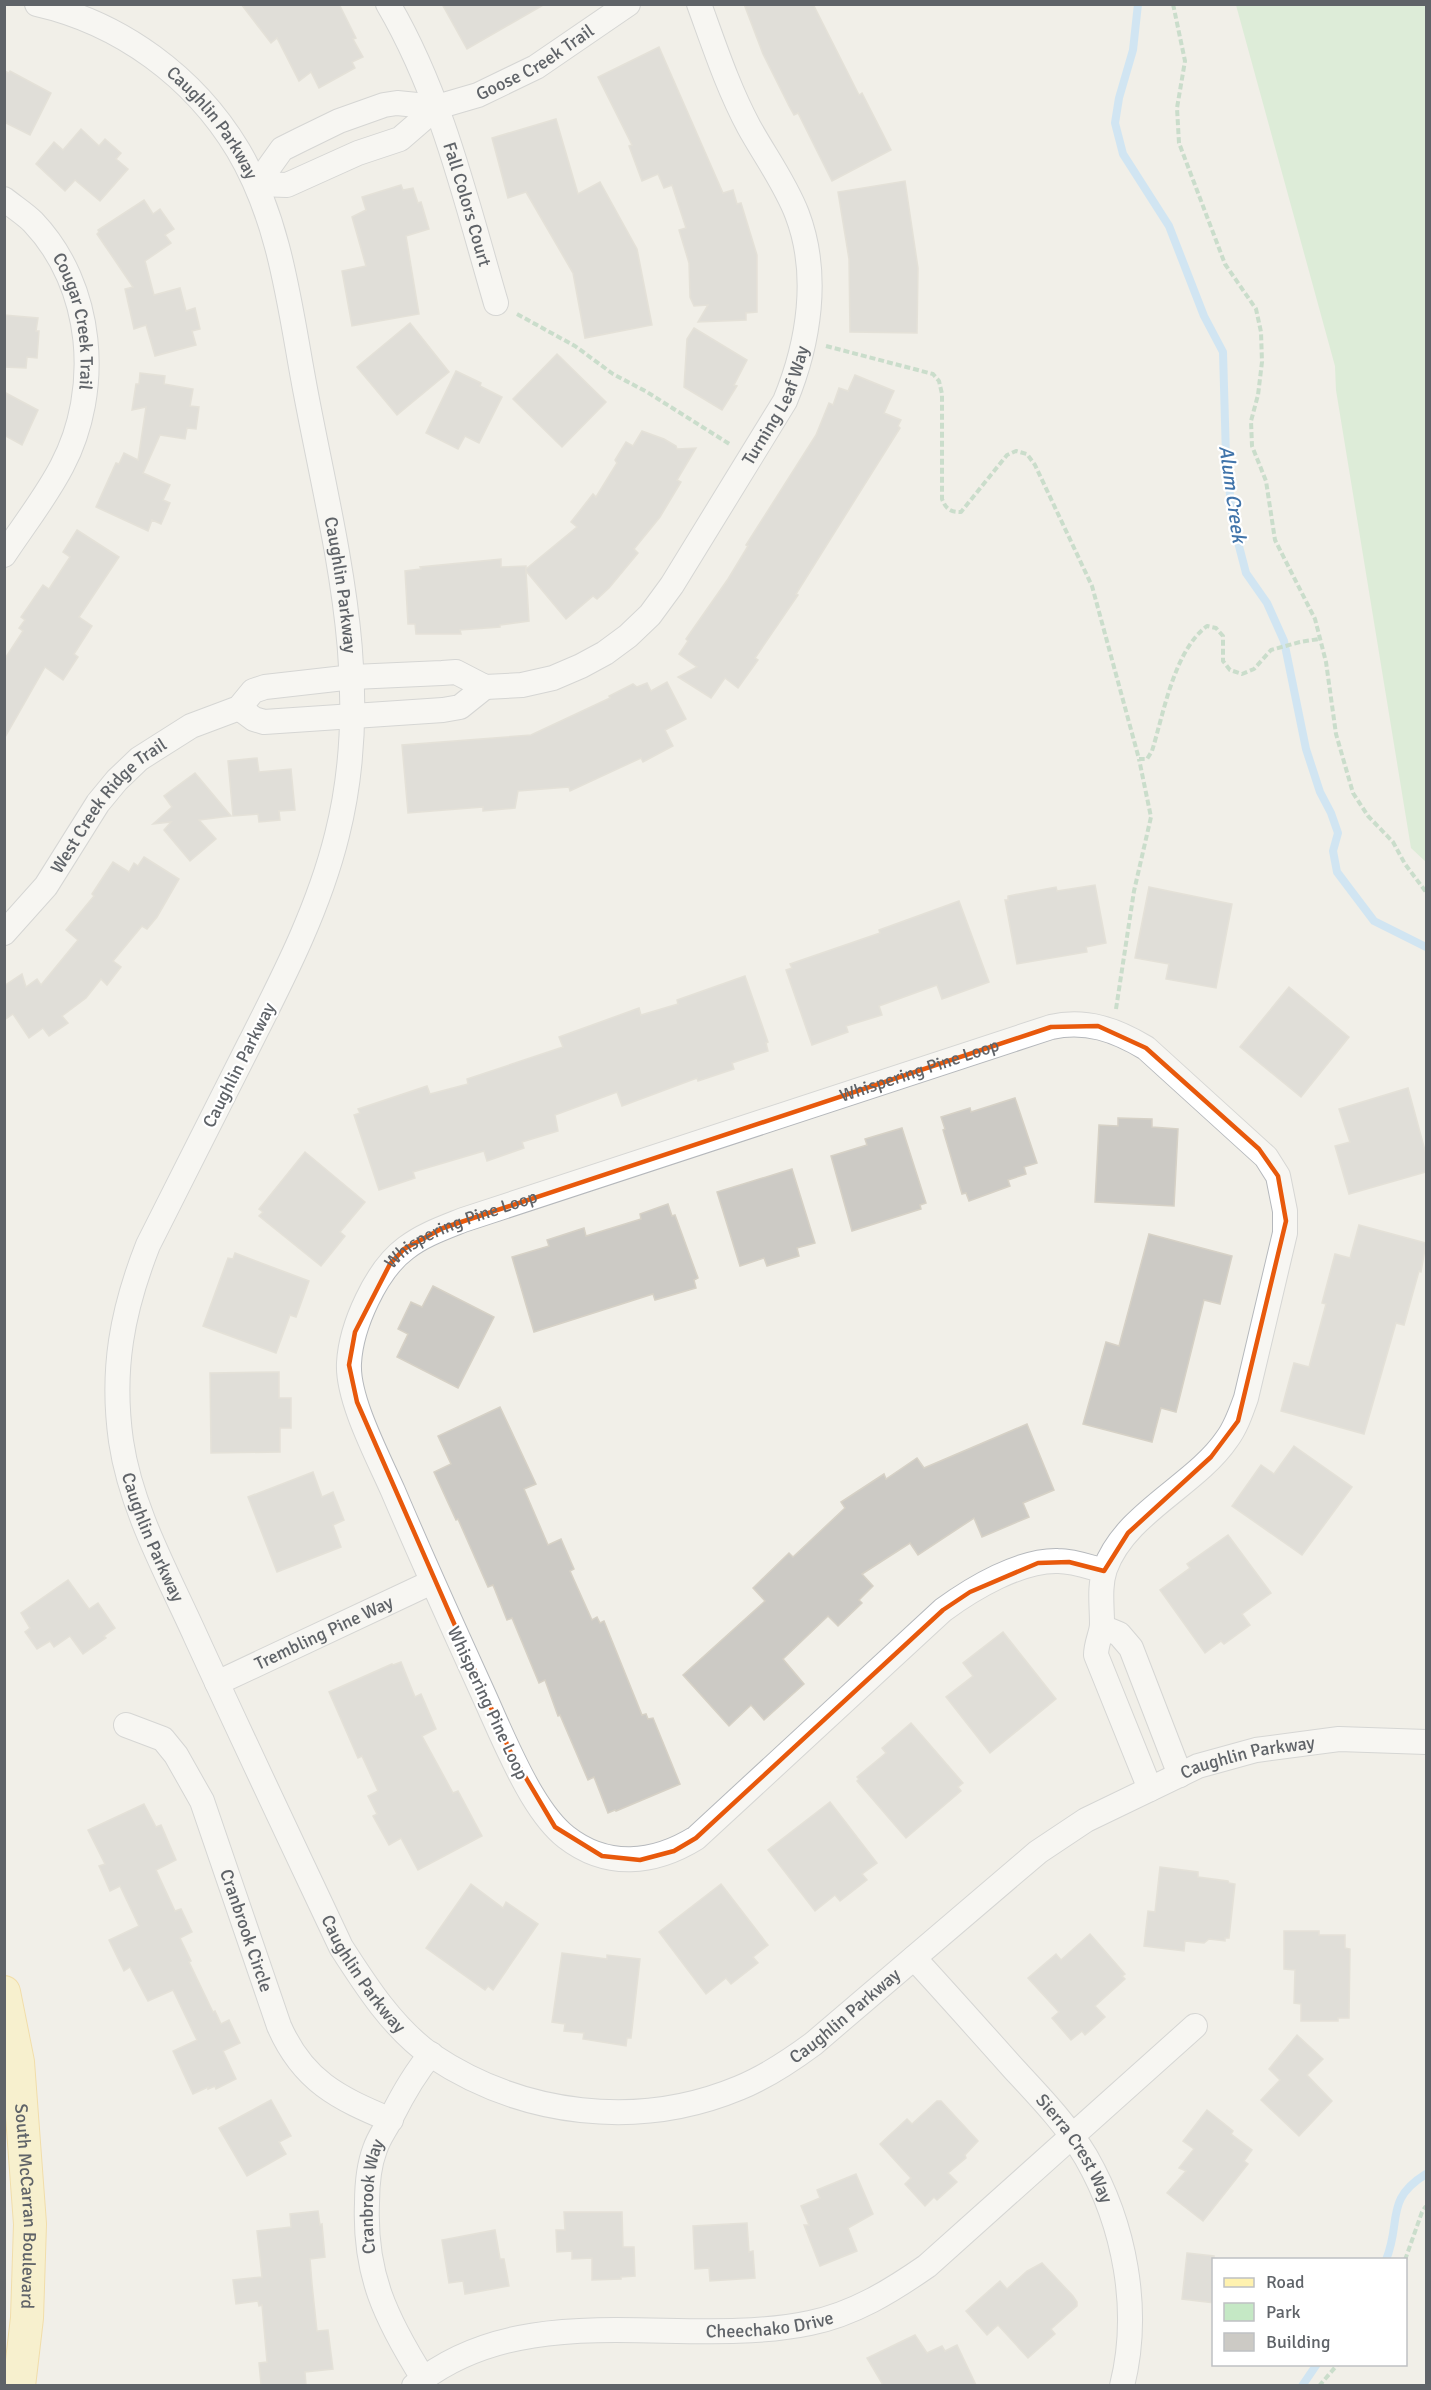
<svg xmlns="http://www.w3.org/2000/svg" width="1431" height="2390" font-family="Signika,sans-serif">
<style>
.green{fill:#c5e8c5}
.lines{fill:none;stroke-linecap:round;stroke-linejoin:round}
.stream{stroke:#aadaff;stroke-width:8}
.building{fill:#cccac5;stroke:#d6d1c6;stroke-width:1.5}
.minor-casing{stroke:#b5b8bc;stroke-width:26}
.major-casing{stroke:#f2c960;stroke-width:34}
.path{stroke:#9cc7a9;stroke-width:4;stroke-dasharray:6 3;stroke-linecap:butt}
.minor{stroke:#fff;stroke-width:24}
.major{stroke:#fff2af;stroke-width:32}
.marked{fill:none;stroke:#e8590c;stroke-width:4.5;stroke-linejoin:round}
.labels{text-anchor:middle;stroke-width:4.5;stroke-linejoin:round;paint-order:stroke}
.street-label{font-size:18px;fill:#5f6368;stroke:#fff}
.water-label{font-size:20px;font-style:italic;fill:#4174aa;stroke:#fff}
</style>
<rect width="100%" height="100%" fill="#f1efe8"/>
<polygon class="green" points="1236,5 1426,5 1426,862 1411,848 1336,390 1335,366"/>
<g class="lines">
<g class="stream">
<polyline points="1138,4 1133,50 1119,98 1115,123 1123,154 1169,226 1204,316 1223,352 1226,457 1233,523 1246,573 1267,603 1284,641 1306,749 1320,792 1331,813 1338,833 1333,851 1337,872 1374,921 1426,947"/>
<path d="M 1386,2260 C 1402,2221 1384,2200 1426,2174"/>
<polyline points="1302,2386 1317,2364"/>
</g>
</g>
<g class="building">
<polygon points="241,4 339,4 356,38 353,39 363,57 352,62 355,68 319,88 311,72 299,81 277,38 271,43"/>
<polygon points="442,4 545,4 467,49"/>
<polygon points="744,4 813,4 859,95 862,93 891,150 832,181 798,113 794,115 789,106 763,54"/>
<polygon points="659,47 723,193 733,190 737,204 741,203 757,255 757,312 746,313 746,320 698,322 708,305 694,306 690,297 689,263 679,230 686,228 672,185 664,188 658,174 642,181 629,146 632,145 598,77"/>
<polygon points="4,71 9,73 10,71 51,93 30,135 4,122"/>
<polygon points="556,119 578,194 600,182 637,249 652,325 585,338 573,273 526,192 508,198 492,138"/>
<polygon points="81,129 99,146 105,139 121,153 116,159 128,169 100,201 75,180 65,191 36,164 54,142 63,150"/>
<polygon points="905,181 918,268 917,333 850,332 849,259 838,192"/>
<polygon points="401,185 403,190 413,188 418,203 421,202 429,229 406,236 419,314 352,326 342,271 366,266 352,217 366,210 362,197"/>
<polygon points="144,200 153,214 160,209 174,229 165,235 171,243 145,261 154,295 180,288 186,311 195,308 200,329 192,331 196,345 155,356 146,325 134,329 125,289 133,287 97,234 99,232 98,230"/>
<polygon points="4,315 38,318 36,331 39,331 37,358 27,357 26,368 4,367"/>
<polygon points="410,323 449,372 397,415 357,367"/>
<polygon points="694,328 747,360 734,385 737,386 722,410 684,387 687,339"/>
<polygon points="557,354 606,402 562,447 513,399"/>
<polygon points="456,371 481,383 480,386 502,397 479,443 465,436 458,449 426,433"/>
<polygon points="140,373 165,376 164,384 193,389 190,406 199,407 196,429 187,428 185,439 160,435 143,473 170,485 163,500 170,503 161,524 152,520 148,531 96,507 116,463 119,464 124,453 138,460 146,407 132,410 136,384 139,384"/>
<polygon points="855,375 894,391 884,413 901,420 898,426 900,428 796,594 798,595 755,658 758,660 738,688 725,678 711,698 678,677 697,667 679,654 688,641 686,639 728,579 748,546 746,545 816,435 829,403 833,405 839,388 848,391"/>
<polygon points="4,392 38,410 22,445 4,435"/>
<polygon points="642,431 664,439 676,446 677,449 696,448 677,480 681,482 660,517 634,549 638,553 609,588 597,599 593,596 566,619 526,571 529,621 500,625 500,627 460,630 461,634 416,634 415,624 408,624 405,571 421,569 420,567 501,559 501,567 526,566 526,569 577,527 571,522 593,494 596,497 617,463 615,460 626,442 633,446"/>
<polygon points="77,530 119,557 79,617 92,626 74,654 78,657 63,680 45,667 4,739 4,660 23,631 19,628 25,620 21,617 43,585 49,589 70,557 63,552"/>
<polygon points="667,682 686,719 665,730 673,746 643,762 641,758 570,791 569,787 518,791 515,808 483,811 483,807 408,813 402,745 531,735 610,698 609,696 633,684 637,687 647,683 651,691"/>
<polygon points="257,758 259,772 291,769 295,810 279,811 280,820 259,822 258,814 233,816 228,761"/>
<polygon points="195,773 231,816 199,820 216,839 190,861 164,830 171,822 153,824 172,807 164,796"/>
<polygon points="144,857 179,879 157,917 147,929 142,926 113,961 121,967 107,985 101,979 86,998 62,1016 68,1023 49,1036 43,1028 29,1038 13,1014 4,1020 4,986 22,974 26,987 37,979 41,985 78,940 66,930 94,896 92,894 113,862 129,872 134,863 138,866"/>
<polygon points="1095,885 1106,943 1086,947 1087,952 1017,964 1005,900 1008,900 1008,896 1056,887 1057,891"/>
<polygon points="1149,887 1232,904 1216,988 1166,979 1169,964 1135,958"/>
<polygon points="959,901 989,982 942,999 937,985 879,1006 882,1015 846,1026 848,1032 812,1045 786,970 792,968 790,964 880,933 879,930"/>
<polygon points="745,976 768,1042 766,1043 768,1051 732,1063 734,1069 698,1081 697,1078 622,1106 617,1092 555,1115 558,1131 522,1142 524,1148 487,1161 484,1151 413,1172 415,1178 379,1190 354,1115 360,1113 358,1109 427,1086 430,1094 468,1084 467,1079 563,1047 559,1037 639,1008 641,1015 678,1004 677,1000"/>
<polygon points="1289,987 1349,1037 1301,1097 1240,1047"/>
<polygon points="1408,1088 1426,1154 1426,1172 1349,1194 1335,1146 1350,1142 1339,1109"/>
<polygon points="1015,1098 1037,1163 1024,1167 1026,1174 1008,1180 1010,1186 969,1201 966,1193 962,1194 943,1130 945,1129 941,1117 970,1108 971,1112"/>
<polygon points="1118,1118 1152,1119 1152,1127 1178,1129 1174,1206 1095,1202 1099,1125 1118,1126"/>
<polygon points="902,1128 926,1203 920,1205 921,1209 852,1231 831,1156 867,1145 865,1139"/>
<polygon points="305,1152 365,1202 340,1232 345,1236 321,1266 259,1216 263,1212 259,1209"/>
<polygon points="792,1169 815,1243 797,1248 799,1256 767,1266 764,1258 740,1266 717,1192"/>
<polygon points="668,1204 672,1216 675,1215 698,1278 694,1280 696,1288 655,1300 653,1294 534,1332 512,1257 549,1246 547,1240 584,1228 586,1236 641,1219 640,1214"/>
<polygon points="1359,1225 1426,1243 1421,1272 1419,1271 1404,1325 1396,1323 1364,1434 1281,1411 1294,1363 1309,1367 1326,1304 1322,1303 1335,1254 1350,1258"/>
<polygon points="1149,1234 1232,1256 1220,1304 1204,1300 1176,1412 1161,1408 1152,1442 1083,1424 1106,1342 1119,1346"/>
<polygon points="235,1253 309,1281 296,1317 290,1315 276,1353 203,1326 228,1258 233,1259"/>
<polygon points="433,1286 494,1317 458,1388 397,1357 408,1334 398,1329 411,1302 422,1307"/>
<polygon points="279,1372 279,1398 291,1398 291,1428 280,1428 280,1452 211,1453 210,1373"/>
<polygon points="500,1407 536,1484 524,1489 548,1545 561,1539 574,1569 570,1571 592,1620 597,1617 600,1623 604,1621 642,1715 646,1714 648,1719 653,1718 680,1784 616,1811 615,1810 608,1813 594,1777 588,1780 560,1715 558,1716 545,1680 539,1683 512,1618 507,1620 493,1585 488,1587 458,1519 456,1520 434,1472 451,1464 438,1436"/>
<polygon points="1027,1424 1054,1490 1023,1503 1029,1517 982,1537 974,1518 918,1555 910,1543 862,1574 873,1586 859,1600 862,1603 838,1626 828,1616 783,1659 804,1684 764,1720 751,1705 729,1726 683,1675 765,1601 753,1588 789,1553 793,1557 845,1508 841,1502 884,1474 886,1479 917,1458 924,1468"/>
<polygon points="1294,1446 1352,1487 1302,1555 1232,1506 1261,1465 1274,1474"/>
<polygon points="313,1472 322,1497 333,1492 344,1520 333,1525 341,1547 277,1572 248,1497"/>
<polygon points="1228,1535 1271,1593 1242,1614 1250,1625 1224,1644 1221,1641 1205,1653 1160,1590 1190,1568 1187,1564"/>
<polygon points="68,1580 89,1609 98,1603 115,1628 104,1636 106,1638 83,1654 70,1636 54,1647 50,1641 37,1649 25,1632 30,1628 21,1613"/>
<polygon points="1003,1632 1056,1699 990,1753 946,1697 973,1676 963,1663"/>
<polygon points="401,1662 415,1697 421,1694 436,1729 422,1736 453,1793 458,1791 482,1836 418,1870 401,1838 389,1845 373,1816 377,1814 368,1796 378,1791 362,1756 358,1758 329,1692 392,1664 393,1665"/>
<polygon points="911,1723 963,1783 958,1787 961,1791 906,1838 857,1781 859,1779 857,1777 886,1753 882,1748"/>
<polygon points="830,1802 877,1863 862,1874 867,1880 840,1901 835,1895 815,1911 768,1850"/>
<polygon points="144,1804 156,1827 161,1825 176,1860 156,1870 175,1911 181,1909 192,1932 180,1938 191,1961 189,1962 213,2012 215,2011 221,2024 229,2020 240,2043 223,2051 236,2079 216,2089 215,2086 208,2089 208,2087 193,2094 173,2051 197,2040 173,1990 148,2001 130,1967 124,1971 109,1940 139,1926 120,1886 110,1891 99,1866 105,1864 88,1830"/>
<polygon points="1160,1867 1198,1872 1198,1877 1228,1881 1229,1883 1235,1884 1229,1938 1225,1938 1225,1941 1209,1939 1204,1943 1185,1941 1184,1951 1144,1946 1148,1911 1155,1912"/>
<polygon points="471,1884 503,1908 506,1902 538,1924 493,1990 488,1986 485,1990 426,1948"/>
<polygon points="721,1884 768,1945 753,1957 758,1963 731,1984 726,1978 706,1994 659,1932"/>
<polygon points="1284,1931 1319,1931 1319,1935 1345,1935 1345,1948 1350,1949 1349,2018 1338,2018 1338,2021 1301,2021 1301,2004 1294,2003 1295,1970 1284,1969"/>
<polygon points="1090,1934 1125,1974 1122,1976 1125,1979 1095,2006 1105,2017 1085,2035 1082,2031 1071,2040 1052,2018 1059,2012 1028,1978 1056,1954 1061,1960"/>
<polygon points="562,1953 607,1959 607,1955 640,1959 631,2038 627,2038 626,2046 583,2039 584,2033 564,2031 565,2024 552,2022"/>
<polygon points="1297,2035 1323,2059 1307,2075 1332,2101 1299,2136 1261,2100 1280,2080 1269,2069"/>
<polygon points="271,2100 291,2136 279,2142 286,2154 247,2176 219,2128"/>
<polygon points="937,2101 941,2101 978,2141 965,2155 966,2158 948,2173 957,2182 937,2200 934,2197 925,2206 905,2184 911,2178 880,2144 907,2119 912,2124"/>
<polygon points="1207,2110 1233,2131 1231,2134 1252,2150 1244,2161 1248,2164 1203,2221 1167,2193 1186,2171 1179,2168 1194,2149 1183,2141"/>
<polygon points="856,2174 873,2214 848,2228 857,2251 820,2266 804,2225 809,2225 801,2206 820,2198 817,2190"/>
<polygon points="318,2211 320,2225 322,2224 325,2257 310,2259 312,2284 317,2331 328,2330 333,2369 305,2372 306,2385 261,2385 259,2363 267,2362 262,2305 259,2306 258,2301 236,2304 233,2280 262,2277 257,2231 291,2227 290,2214"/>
<polygon points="564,2212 622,2212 623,2247 634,2247 635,2276 621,2277 621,2279 592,2280 592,2258 572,2259 572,2251 557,2252 556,2230 565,2230"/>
<polygon points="747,2223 749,2252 753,2251 755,2278 710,2281 709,2268 695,2269 693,2226"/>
<polygon points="495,2230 500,2259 504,2259 509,2286 465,2294 463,2281 449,2283 442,2240"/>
<polygon points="1187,2253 1214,2256 1214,2303 1182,2299"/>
<polygon points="1042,2263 1073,2296 1077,2302 1077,2306 1051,2329 1055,2334 1028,2358 998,2325 987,2335 966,2311 1000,2281 1007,2289 1027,2271"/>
<polygon points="915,2335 927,2353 942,2346 945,2351 957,2345 976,2385 883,2385 867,2358"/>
</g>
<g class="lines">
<defs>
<g id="minor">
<path id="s1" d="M 37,4 C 121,23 194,77 238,150 C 282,224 290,311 306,394 C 334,542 375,685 337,835 C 319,908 284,976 250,1043 C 216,1111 182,1178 148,1245 C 122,1311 111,1370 121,1441 C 131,1509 167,1573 195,1635 C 243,1740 292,1843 341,1947 C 366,1986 393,2028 431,2055 C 522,2116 638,2130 739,2088 C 766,2077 790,2061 813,2044 L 1038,1852 L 1086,1820 L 1198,1766 L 1256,1750 L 1339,1739 L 1426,1742"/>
<path id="s2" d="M 388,4 C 442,96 466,201 496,303"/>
<path id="s3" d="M 257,184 L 282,149 L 300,140 L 339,121 L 384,105 L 397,103 L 437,107 L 478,95 L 536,67 L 628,4"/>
<polyline points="257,184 287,185 358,153 400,139 437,107"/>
<path id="s4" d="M 4,199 C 14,207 25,214 33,222 C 94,286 102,390 62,466 C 46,497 23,526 4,555"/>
<polyline points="239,708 254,719 264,722 443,710 460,707 485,687"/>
<path id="s5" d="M 4,933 L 46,886 L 98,803 L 117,780 L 139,759 L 191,726 L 239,708 L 253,691 L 265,687 L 353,677 L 442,673 L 456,672 L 485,687 L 522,685 L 553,678 L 581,666 L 605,653 L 628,636 L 650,615 L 672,585 L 785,401 C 809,343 820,274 797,214 C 785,183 765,156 749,127 C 728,88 714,45 699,4"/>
<path id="s6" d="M 1104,1571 C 1089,1567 1074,1561 1058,1561 C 1020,1560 973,1588 943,1610 L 696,1838 C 654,1864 607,1869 566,1837 C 552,1826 541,1810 532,1795 C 512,1762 497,1724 481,1689 C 451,1623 421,1557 393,1491 C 378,1457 347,1399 349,1363 C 351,1326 376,1270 406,1248 C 423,1235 443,1228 463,1220 L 1051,1027 C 1086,1019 1116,1030 1146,1048 L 1266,1157 L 1278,1176 L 1285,1211 L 1285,1233 L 1246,1398 C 1241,1412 1236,1427 1227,1439 C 1195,1486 1125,1513 1105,1569 C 1099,1587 1102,1605 1102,1624 C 1102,1633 1096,1643 1096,1655 L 1150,1789"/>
<polyline points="1102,1627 1119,1634 1131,1648 1180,1775"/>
<path id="s7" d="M 217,1683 L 432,1582"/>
<path id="s8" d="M 126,1725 L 163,1739 L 176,1755 L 202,1801 L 279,2026 C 303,2081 338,2098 391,2120"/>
<path id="s9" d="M 914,1958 C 948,1995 981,2032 1014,2069 C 1040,2097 1067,2125 1086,2157 C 1125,2225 1141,2310 1122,2386"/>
<path id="s10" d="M 423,2378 C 386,2319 364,2274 367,2203 C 367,2186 369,2165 375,2149 C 379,2137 387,2127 392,2116 C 403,2094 415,2073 431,2054"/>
<path id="s11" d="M 414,2386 C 526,2294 681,2350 810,2323 C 854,2314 891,2291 927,2266 L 1195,2026"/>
</g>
<g id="major">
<path id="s12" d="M 4,1992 L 18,2062 L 30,2224 L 27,2318 L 19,2386"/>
</g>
</defs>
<use href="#minor" class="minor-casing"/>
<use href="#major" class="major-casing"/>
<g class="path">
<polyline points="1173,4 1185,61 1177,108 1179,143 1225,264 1256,309 1261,332 1262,362 1258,395 1251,421 1252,446 1266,481 1275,540 1315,619 1326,662 1336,734 1353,793 1368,816 1393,842 1405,864 1426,892"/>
<polyline points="517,314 575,346 613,374 647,392 731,445"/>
<path d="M 826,346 L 933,374 L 939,381 L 942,394 L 942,499 C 946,509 950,512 961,512 L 1007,455 L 1016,451 L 1027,454 L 1035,465 L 1092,586 L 1139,759 L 1147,759 L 1152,751 C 1164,712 1174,651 1207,626 L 1216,628 L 1223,636 L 1223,661 L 1230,670 L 1242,674 L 1254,669 L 1271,650 L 1300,642 L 1319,639"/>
<polyline points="1116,1009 1134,891 1151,817 1139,759"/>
<polyline points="1405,2260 1422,2212 1426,2206"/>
<polyline points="1319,2386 1338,2364"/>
</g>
<use href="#minor" class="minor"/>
<use href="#major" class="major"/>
</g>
<path d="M0 0H1431V2390H0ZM 1098,1026 L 1146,1048 L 1259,1149 L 1278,1176 L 1286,1221 L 1238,1421 L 1211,1457 L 1128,1533 L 1104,1571 L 1069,1562 L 1038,1563 L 970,1592 L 943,1610 L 696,1838 L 674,1851 L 640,1860 L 602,1856 L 555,1827 L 510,1751 L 357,1402 L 349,1365 L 355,1332 L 390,1264 L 404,1249 L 443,1228 L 1051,1027 Z" fill="#f1efe8" fill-opacity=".55" fill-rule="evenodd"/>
<path class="marked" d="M 1098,1026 L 1146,1048 L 1259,1149 L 1278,1176 L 1286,1221 L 1238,1421 L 1211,1457 L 1128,1533 L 1104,1571 L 1069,1562 L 1038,1563 L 970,1592 L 943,1610 L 696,1838 L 674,1851 L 640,1860 L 602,1856 L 555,1827 L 510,1751 L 357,1402 L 349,1365 L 355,1332 L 390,1264 L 404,1249 L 443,1228 L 1051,1027 Z"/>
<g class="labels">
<g class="street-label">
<text dy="6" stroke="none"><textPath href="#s3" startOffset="316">Goose Creek Trail</textPath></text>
<text dy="6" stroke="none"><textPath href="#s1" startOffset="218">Caughlin Parkway</textPath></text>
<text dy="6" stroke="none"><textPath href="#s2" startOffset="216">Fall Colors Court</textPath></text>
<text dy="6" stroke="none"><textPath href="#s4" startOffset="148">Cougar Creek Trail</textPath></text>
<text dy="6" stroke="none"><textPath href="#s5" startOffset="1024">Turning Leaf Way</textPath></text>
<text dy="6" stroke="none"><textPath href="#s1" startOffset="704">Caughlin Parkway</textPath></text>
<text dy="6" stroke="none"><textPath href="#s5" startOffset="166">West Creek Ridge Trail</textPath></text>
<text transform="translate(239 1065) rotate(-63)" y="6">Caughlin Parkway</text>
<text dy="6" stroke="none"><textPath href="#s6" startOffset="1850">Whispering Pine Loop</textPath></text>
<text dy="6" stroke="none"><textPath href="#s6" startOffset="1364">Whispering Pine Loop</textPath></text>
<text dy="6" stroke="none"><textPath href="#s1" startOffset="1710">Caughlin Parkway</textPath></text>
<text dy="6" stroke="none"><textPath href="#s7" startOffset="118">Trembling Pine Way</textPath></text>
<text transform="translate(488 1703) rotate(65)" y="6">Whispering Pine Loop</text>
<text dy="6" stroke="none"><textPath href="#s1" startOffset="3240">Caughlin Parkway</textPath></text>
<text dy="6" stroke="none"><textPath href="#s8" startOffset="250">Cranbrook Circle</textPath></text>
<text dy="6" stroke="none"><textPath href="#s1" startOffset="2196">Caughlin Parkway</textPath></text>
<text dy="6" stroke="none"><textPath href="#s1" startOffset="2754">Caughlin Parkway</textPath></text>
<text dy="6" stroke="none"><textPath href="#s9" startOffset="250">Sierra Crest Way</textPath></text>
<text dy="6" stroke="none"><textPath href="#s10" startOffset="194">Cranbrook Way</textPath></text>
<text dy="6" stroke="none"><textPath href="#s12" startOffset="216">South McCarran Boulevard</textPath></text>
<text dy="6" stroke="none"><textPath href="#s11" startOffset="368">Cheechako Drive</textPath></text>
</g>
<g class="water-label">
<text transform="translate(1233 494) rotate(82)" y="7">Alum Creek</text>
</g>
</g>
<rect width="1431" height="2390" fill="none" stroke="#5f6368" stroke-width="12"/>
<rect x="1212" y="2258" width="195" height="108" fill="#ffffff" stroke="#bfc1c3" stroke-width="1.5"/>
<rect x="1224" y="2278" width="30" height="9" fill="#fff2af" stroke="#bfc1c3" stroke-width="1.5"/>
<text x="1266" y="2288" font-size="18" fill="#5f6368">Road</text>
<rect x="1224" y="2303" width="30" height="18" fill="#c5e8c5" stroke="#bfc1c3" stroke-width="1.5"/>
<text x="1266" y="2318" font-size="18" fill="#5f6368">Park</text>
<rect x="1224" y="2333" width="30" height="18" fill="#cccac5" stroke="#bfc1c3" stroke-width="1.5"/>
<text x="1266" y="2348" font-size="18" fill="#5f6368">Building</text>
</svg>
